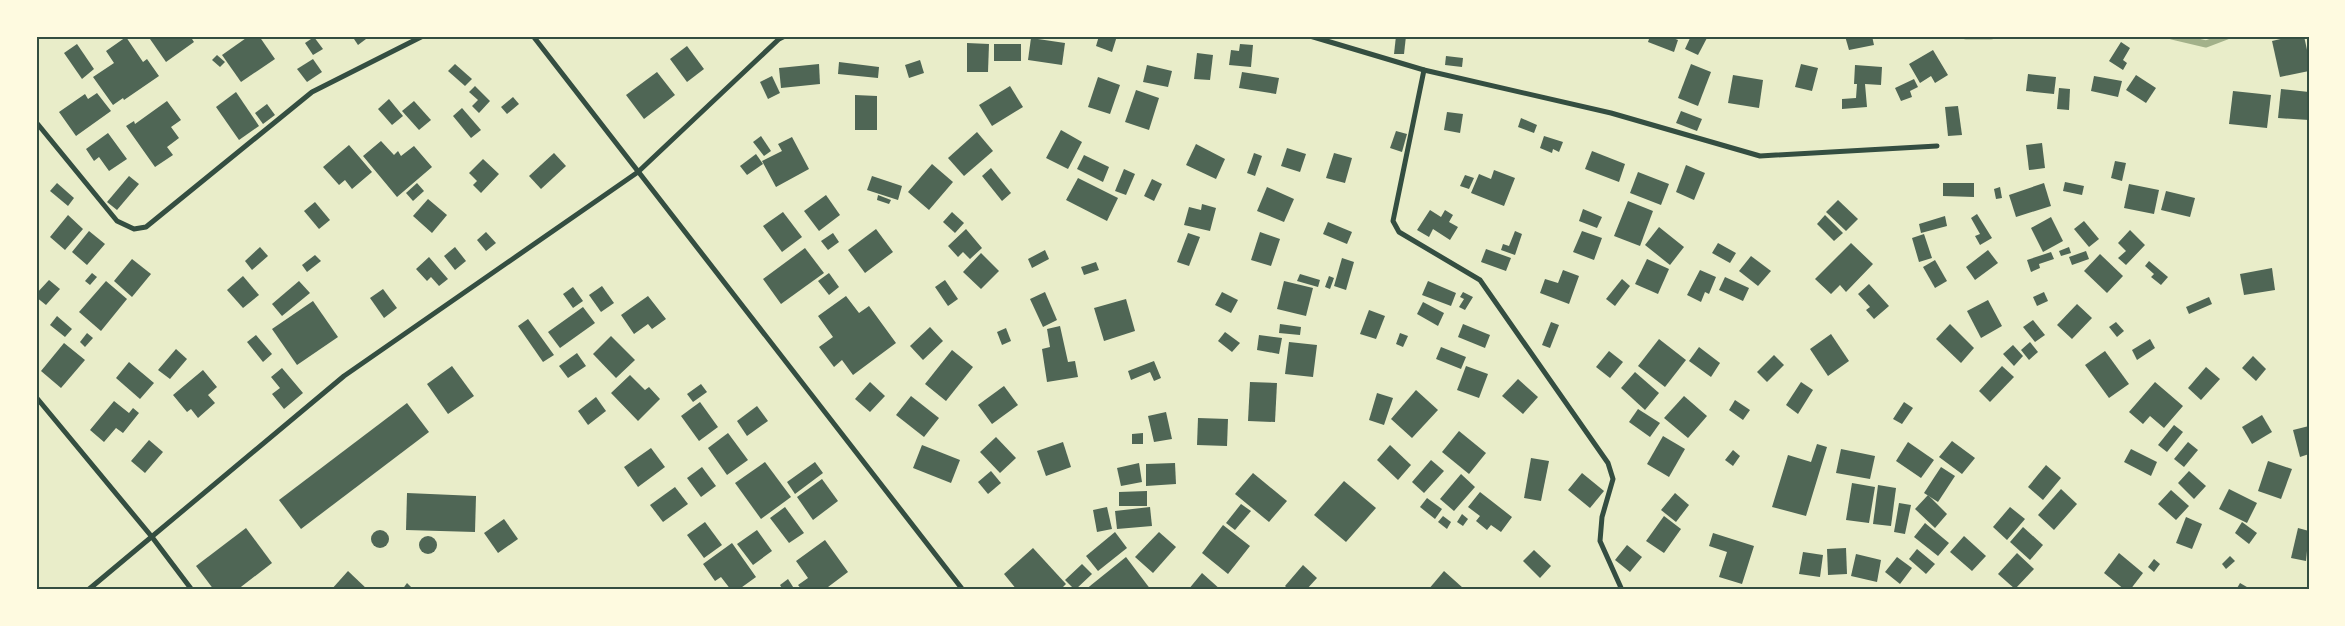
<svg xmlns="http://www.w3.org/2000/svg" width="2345" height="626" font-family="'Varela Round',sans-serif">
<style>
.lines{fill:none;stroke-linecap:round;stroke-linejoin:round}
.stream{stroke:#a3b18a;stroke-width:7}
.building{fill:#4f6655}
.minor{stroke:#344e41;stroke-width:5}
.neatline{fill:none;stroke:#344e41;stroke-width:2}
</style>
<rect width="100%" height="100%" fill="#e9edc9"/>
<g class="lines">
<g class="stream">
<polyline points="1966,36 1991,36"/>
<polyline points="2172,36 2206,44 2227,36"/>
</g>
</g>
<g class="building">
<polygon points="154,36 190,36 194,42 166,62 150,39"/>
<polygon points="249,36 259,36 275,59 241,82 222,55"/>
<polygon points="352,36 370,36 358,45"/>
<polygon points="1099,36 1117,36 1112,52 1096,46"/>
<polygon points="1396,36 1406,36 1404,54 1394,54"/>
<polygon points="1650,36 1668,36 1678,40 1674,52 1648,42"/>
<polygon points="1691,36 1708,36 1698,55 1685,49"/>
<polygon points="1845,36 1872,36 1874,45 1849,50"/>
<polygon points="2294,36 2304,36 2309,59 2309,71 2280,77 2272,41"/>
<polygon points="126,37 143,62 147,59 159,76 124,100 123,98 113,105 93,77 114,63 106,51"/>
<polygon points="314,37 323,49 313,55 305,43"/>
<polygon points="1031,38 1065,43 1062,65 1028,60"/>
<polygon points="2121,42 2130,48 2123,60 2127,63 2123,70 2109,61"/>
<polygon points="967,43 989,44 988,72 967,72"/>
<polygon points="77,44 94,69 82,79 64,53"/>
<rect x="994" y="44" width="27" height="17"/>
<polygon points="1240,44 1253,45 1251,67 1229,65 1231,50 1239,51"/>
<polygon points="687,46 704,69 687,82 670,59"/>
<polygon points="1933,50 1948,75 1935,83 1931,76 1920,83 1909,64"/>
<polygon points="1197,53 1213,55 1210,80 1194,79"/>
<polygon points="217,55 225,62 220,67 212,60"/>
<polygon points="1446,56 1463,58 1462,67 1445,65"/>
<polygon points="313,59 322,72 307,82 297,69"/>
<polygon points="920,60 924,73 909,78 905,65"/>
<polygon points="839,62 879,67 878,78 838,74"/>
<polygon points="455,64 472,79 465,86 448,71"/>
<polygon points="819,64 820,84 781,88 779,68"/>
<polygon points="1691,64 1711,72 1698,106 1678,98"/>
<polygon points="1801,64 1818,68 1812,91 1795,87"/>
<polygon points="1147,65 1172,71 1168,87 1143,82"/>
<polygon points="1855,65 1882,67 1881,85 1865,84 1867,107 1842,109 1842,99 1856,98 1857,84 1854,84"/>
<polygon points="657,72 675,95 644,119 626,95"/>
<polygon points="1242,72 1279,78 1276,94 1239,88"/>
<polygon points="2028,74 2056,77 2054,94 2026,91"/>
<polygon points="1733,75 1763,80 1759,108 1728,103"/>
<polygon points="2136,75 2156,88 2146,103 2126,90"/>
<polygon points="772,76 780,93 768,99 760,82"/>
<polygon points="2094,76 2122,81 2118,97 2091,91"/>
<polygon points="1098,77 1120,85 1110,114 1088,107"/>
<polygon points="1914,79 1918,87 1910,91 1912,97 1901,101 1895,88"/>
<polygon points="475,86 490,101 479,113 472,106 478,100 469,92"/>
<polygon points="1010,86 1023,107 992,126 979,105"/>
<polygon points="2059,88 2070,89 2069,110 2057,109"/>
<polygon points="2281,89 2309,92 2309,120 2278,118"/>
<polygon points="1136,90 1159,98 1149,130 1125,122"/>
<polygon points="2233,91 2271,95 2267,128 2229,124"/>
<polygon points="236,92 259,126 239,140 216,107"/>
<polygon points="97,93 111,111 76,136 59,112 85,94 88,99"/>
<polygon points="855,95 877,96 877,130 855,130"/>
<polygon points="513,97 519,104 507,114 501,107"/>
<polygon points="389,99 403,116 392,125 378,109"/>
<polygon points="167,101 181,120 171,127 179,138 167,147 173,155 155,167 126,126 134,121 135,124"/>
<polygon points="414,101 431,120 419,130 402,111"/>
<polygon points="267,104 275,115 263,124 255,113"/>
<polygon points="1958,106 1962,135 1948,136 1945,107"/>
<polygon points="462,108 481,130 471,138 453,116"/>
<polygon points="1681,111 1702,119 1697,131 1676,123"/>
<polygon points="1447,112 1463,114 1460,133 1444,130"/>
<polygon points="1521,118 1537,125 1534,133 1518,127"/>
<polygon points="1061,130 1082,142 1068,169 1046,158"/>
<polygon points="1396,131 1407,134 1402,152 1390,148"/>
<polygon points="977,132 993,151 964,176 948,158"/>
<polygon points="108,133 127,159 109,171 99,157 94,161 86,149"/>
<polygon points="761,136 771,151 764,156 753,142"/>
<polygon points="1544,136 1563,142 1559,152 1553,149 1552,153 1540,148"/>
<polygon points="792,137 809,169 776,187 762,161 782,151 778,144"/>
<polygon points="381,141 394,155 398,151 401,156 414,146 432,167 397,197 363,156"/>
<polygon points="2042,143 2045,168 2029,170 2026,145"/>
<polygon points="1196,144 1225,159 1216,179 1186,165"/>
<polygon points="349,145 372,172 352,189 345,180 339,185 323,167"/>
<polygon points="1287,148 1306,154 1300,172 1281,166"/>
<polygon points="1592,151 1625,164 1619,182 1585,169"/>
<polygon points="554,153 566,166 541,189 529,176"/>
<polygon points="1254,153 1262,156 1255,176 1247,173"/>
<polygon points="1334,153 1352,158 1345,183 1326,178"/>
<polygon points="756,154 763,164 747,175 740,166"/>
<polygon points="1084,155 1109,167 1103,182 1077,169"/>
<polygon points="483,159 499,174 481,193 473,185 477,181 469,173"/>
<polygon points="2115,161 2126,163 2122,181 2111,178"/>
<polygon points="932,164 953,182 929,210 908,192"/>
<polygon points="1686,165 1705,173 1694,200 1676,192"/>
<polygon points="991,168 1011,193 1002,201 982,176"/>
<polygon points="1124,169 1135,174 1126,195 1115,191"/>
<polygon points="1494,170 1515,178 1504,206 1471,193 1479,174 1491,179"/>
<polygon points="1638,172 1669,184 1661,205 1630,193"/>
<polygon points="1465,175 1474,178 1469,189 1460,186"/>
<polygon points="129,176 139,184 117,210 107,202"/>
<polygon points="872,176 902,186 898,200 867,190"/>
<polygon points="1078,178 1118,198 1107,221 1066,200"/>
<polygon points="1152,179 1162,184 1154,201 1144,196"/>
<polygon points="2065,182 2084,186 2082,195 2063,191"/>
<polygon points="57,183 74,198 68,206 50,191"/>
<polygon points="417,183 424,191 413,201 406,193"/>
<polygon points="1943,183 1974,183 1974,197 1943,196"/>
<polygon points="2044,183 2051,206 2016,217 2009,195"/>
<polygon points="2129,184 2159,190 2154,214 2124,208"/>
<polygon points="1267,187 1294,199 1284,222 1257,211"/>
<polygon points="2000,187 2002,198 1996,199 1994,189"/>
<polygon points="2166,191 2195,198 2190,217 2161,210"/>
<polygon points="826,195 840,215 819,231 804,211"/>
<polygon points="878,195 891,200 889,204 877,200"/>
<polygon points="428,199 447,215 432,233 413,216"/>
<polygon points="1838,200 1858,219 1846,231 1826,212"/>
<polygon points="1628,201 1653,211 1640,246 1614,236"/>
<polygon points="315,202 330,220 319,229 304,211"/>
<polygon points="1202,204 1216,208 1210,231 1184,225 1189,207 1201,210"/>
<polygon points="1583,209 1602,217 1597,228 1579,221"/>
<polygon points="1430,210 1441,217 1445,210 1453,215 1449,222 1458,227 1450,240 1433,229 1429,237 1417,230"/>
<polygon points="783,212 802,237 782,252 763,226"/>
<polygon points="952,212 964,223 955,233 943,222"/>
<polygon points="1977,214 1992,238 1980,245 1975,236 1980,234 1971,218"/>
<polygon points="68,215 83,229 65,250 50,237"/>
<polygon points="1825,215 1843,233 1834,241 1817,224"/>
<polygon points="1945,216 1947,226 1921,233 1919,224"/>
<polygon points="2051,217 2063,241 2043,252 2031,228"/>
<polygon points="2084,221 2099,239 2089,247 2074,229"/>
<polygon points="1328,222 1352,232 1347,244 1323,234"/>
<polygon points="1659,227 1684,247 1670,265 1645,245"/>
<polygon points="876,229 893,252 865,273 848,250"/>
<polygon points="966,229 982,248 970,259 963,252 958,257 948,246"/>
<polygon points="2130,230 2145,245 2126,265 2118,258 2126,251 2118,243"/>
<polygon points="89,231 105,244 87,265 72,252"/>
<polygon points="1515,231 1522,234 1515,255 1501,250 1503,244 1509,246"/>
<polygon points="1582,231 1602,238 1594,260 1573,252"/>
<polygon points="486,232 496,243 486,251 477,240"/>
<polygon points="1260,232 1280,239 1271,266 1251,260"/>
<polygon points="833,233 839,242 828,250 821,241"/>
<polygon points="1188,233 1200,237 1189,266 1177,262"/>
<polygon points="1924,234 1932,258 1919,262 1912,238"/>
<polygon points="1718,243 1736,253 1730,263 1712,253"/>
<polygon points="1851,243 1873,264 1846,292 1840,285 1831,294 1815,279"/>
<polygon points="260,247 268,256 252,270 245,261"/>
<polygon points="455,247 466,261 455,270 444,256"/>
<polygon points="2069,247 2071,253 2061,256 2059,251"/>
<polygon points="805,248 824,273 781,304 763,279"/>
<polygon points="1486,249 1511,258 1506,271 1481,262"/>
<polygon points="1045,250 1049,259 1032,268 1028,259"/>
<polygon points="1988,250 1998,263 1975,280 1966,267"/>
<polygon points="2086,251 2089,259 2072,265 2069,257"/>
<polygon points="2051,252 2054,259 2039,264 2040,268 2031,272 2027,260"/>
<polygon points="981,253 999,271 981,289 963,272"/>
<polygon points="2100,254 2123,276 2107,293 2084,271"/>
<polygon points="315,255 321,261 307,272 302,265"/>
<polygon points="1751,256 1771,271 1758,286 1739,271"/>
<polygon points="429,257 448,279 439,286 431,277 427,281 416,269"/>
<polygon points="1342,258 1354,262 1346,290 1334,286"/>
<polygon points="132,259 151,274 132,297 114,281"/>
<polygon points="1647,259 1669,269 1658,294 1635,284"/>
<polygon points="1935,260 1947,281 1935,288 1923,267"/>
<polygon points="2149,261 2168,277 2161,285 2151,277 2154,274 2145,266"/>
<polygon points="1096,262 1099,270 1084,275 1081,267"/>
<polygon points="2272,268 2275,290 2244,295 2240,274"/>
<polygon points="1563,270 1579,276 1569,304 1540,293 1545,279 1558,283"/>
<polygon points="1700,270 1716,277 1709,294 1705,292 1701,302 1687,295"/>
<polygon points="92,273 97,277 90,285 85,281"/>
<polygon points="829,273 839,287 829,295 818,281"/>
<polygon points="1300,274 1320,280 1318,287 1297,281"/>
<polygon points="243,276 259,295 243,308 227,290"/>
<polygon points="1329,276 1334,278 1330,289 1325,287"/>
<polygon points="1725,277 1749,288 1743,301 1719,290"/>
<polygon points="1622,279 1630,286 1615,306 1606,299"/>
<polygon points="49,280 60,289 46,305 36,297 36,294"/>
<polygon points="945,280 958,299 948,306 935,287"/>
<polygon points="106,281 127,299 101,331 79,312"/>
<polygon points="299,281 310,293 282,316 272,304"/>
<polygon points="1284,281 1313,288 1306,316 1277,309"/>
<polygon points="1428,281 1456,293 1451,306 1422,295"/>
<polygon points="1869,284 1889,306 1874,319 1866,310 1870,307 1858,294"/>
<polygon points="602,286 614,303 601,312 589,295"/>
<polygon points="573,287 583,301 573,308 563,294"/>
<polygon points="383,289 397,308 384,318 370,298"/>
<polygon points="1045,292 1057,320 1043,327 1030,299"/>
<polygon points="1222,292 1238,300 1231,313 1215,305"/>
<polygon points="1463,292 1473,297 1465,310 1459,307 1464,299 1460,297"/>
<polygon points="2044,292 2048,301 2037,306 2033,297"/>
<polygon points="648,296 666,319 652,329 648,324 634,334 621,315"/>
<polygon points="846,296 859,313 869,306 896,343 853,375 842,360 834,367 819,347 833,337 818,316"/>
<polygon points="2209,297 2212,304 2189,314 2186,307"/>
<polygon points="1126,299 1135,331 1104,341 1094,308"/>
<polygon points="1988,300 2002,326 1981,338 1967,311"/>
<polygon points="313,301 338,337 297,365 272,329"/>
<polygon points="1423,302 1444,313 1438,326 1417,314"/>
<polygon points="2077,304 2092,318 2072,339 2057,325"/>
<polygon points="583,307 595,323 560,348 548,332"/>
<polygon points="1369,310 1385,316 1376,339 1360,334"/>
<polygon points="57,316 72,329 65,337 50,325"/>
<polygon points="528,319 554,355 543,362 518,326"/>
<polygon points="2033,320 2045,335 2035,342 2023,327"/>
<polygon points="1551,322 1559,325 1550,348 1542,345"/>
<polygon points="2116,322 2124,331 2117,337 2109,327"/>
<polygon points="1280,324 1301,327 1300,335 1279,333"/>
<polygon points="1463,324 1490,335 1485,348 1458,337"/>
<polygon points="1950,324 1974,348 1961,363 1936,339"/>
<polygon points="1060,326 1068,362 1075,361 1078,377 1047,382 1042,349 1050,347 1047,329"/>
<polygon points="930,327 943,341 923,360 910,346"/>
<polygon points="1006,328 1011,341 1002,345 997,332"/>
<polygon points="1225,332 1240,343 1232,352 1218,341"/>
<polygon points="87,333 93,338 85,347 80,342"/>
<polygon points="1400,333 1408,336 1403,347 1396,344"/>
<polygon points="1831,334 1849,361 1828,376 1810,349"/>
<polygon points="256,335 272,354 263,362 247,342"/>
<polygon points="1259,335 1282,338 1279,354 1257,350"/>
<polygon points="611,336 635,360 616,378 593,354"/>
<polygon points="1659,339 1686,360 1665,387 1638,366"/>
<polygon points="2150,339 2155,348 2137,360 2132,350"/>
<polygon points="1289,342 1317,345 1313,377 1285,374"/>
<polygon points="2030,342 2038,352 2029,360 2021,350"/>
<polygon points="64,343 85,360 61,388 41,371"/>
<polygon points="2013,345 2023,356 2014,366 2003,354"/>
<polygon points="1441,347 1466,357 1461,369 1436,359"/>
<polygon points="1699,347 1720,363 1711,377 1689,361"/>
<polygon points="176,349 187,359 170,379 158,370"/>
<polygon points="952,350 973,367 946,401 925,384"/>
<polygon points="1609,351 1623,362 1610,378 1596,367"/>
<polygon points="2105,351 2129,384 2109,398 2085,365"/>
<polygon points="577,353 586,366 568,378 559,366"/>
<polygon points="1774,355 1784,365 1767,382 1757,372"/>
<polygon points="2253,356 2266,369 2256,381 2242,368"/>
<polygon points="1154,361 1161,378 1154,381 1150,372 1131,380 1128,371"/>
<polygon points="129,362 154,383 140,399 116,378"/>
<polygon points="452,366 474,396 448,414 427,384"/>
<polygon points="1466,366 1488,374 1479,398 1457,390"/>
<polygon points="2002,366 2014,377 1990,402 1979,391"/>
<polygon points="2206,367 2220,379 2201,400 2188,388"/>
<polygon points="282,368 303,393 284,409 272,394 280,388 271,377"/>
<polygon points="203,370 217,387 208,395 215,403 198,418 191,409 187,412 173,395"/>
<polygon points="1635,372 1659,393 1645,410 1621,388"/>
<polygon points="630,375 645,390 649,387 660,399 638,421 611,393"/>
<polygon points="1518,379 1538,397 1523,414 1502,396"/>
<polygon points="870,382 885,396 870,412 855,399"/>
<polygon points="1250,382 1277,383 1275,422 1248,421"/>
<polygon points="1801,382 1813,390 1798,414 1786,405"/>
<polygon points="2155,382 2183,406 2164,428 2150,416 2143,424 2129,412"/>
<polygon points="701,384 707,392 693,402 687,394"/>
<polygon points="1004,386 1018,405 992,424 978,405"/>
<polygon points="1416,390 1438,410 1412,438 1391,419"/>
<polygon points="1377,393 1393,398 1384,425 1369,420"/>
<polygon points="911,396 939,418 924,437 896,415"/>
<polygon points="1684,396 1707,416 1688,438 1664,418"/>
<polygon points="596,397 606,411 588,425 578,411"/>
<polygon points="1735,400 1750,410 1743,420 1729,410"/>
<polygon points="114,401 129,413 133,408 139,413 123,433 116,428 104,442 90,430"/>
<polygon points="700,402 718,427 699,441 681,416"/>
<polygon points="1904,402 1913,408 1902,424 1893,419"/>
<polygon points="407,403 429,432 301,529 279,500"/>
<polygon points="757,406 768,421 747,436 737,421"/>
<polygon points="1638,409 1660,423 1650,437 1629,422"/>
<polygon points="1166,412 1172,439 1154,442 1148,416"/>
<polygon points="2262,415 2272,432 2252,444 2242,427"/>
<polygon points="1198,418 1228,419 1227,446 1197,445"/>
<polygon points="2174,425 2183,432 2167,452 2158,445"/>
<polygon points="2309,426 2309,454 2300,457 2293,430"/>
<polygon points="1459,431 1486,453 1469,474 1442,452"/>
<polygon points="728,433 748,460 727,475 708,448"/>
<polygon points="1143,433 1143,444 1132,444 1132,434"/>
<polygon points="1663,436 1685,449 1669,477 1647,464"/>
<polygon points="996,437 1016,458 1000,473 980,452"/>
<polygon points="149,440 163,452 145,473 131,461"/>
<polygon points="1952,441 1975,458 1962,474 1939,457"/>
<polygon points="1063,442 1071,467 1046,476 1037,451"/>
<polygon points="1908,442 1934,460 1921,478 1896,461"/>
<polygon points="2188,442 2198,450 2184,467 2174,459"/>
<polygon points="1817,444 1827,447 1806,516 1772,507 1788,455 1811,462"/>
<polygon points="922,445 960,460 951,483 913,468"/>
<polygon points="1390,445 1411,465 1398,480 1377,460"/>
<polygon points="651,448 665,467 638,487 624,467"/>
<polygon points="1841,449 1875,456 1870,479 1836,473"/>
<polygon points="2131,449 2157,462 2151,476 2124,462"/>
<polygon points="1733,450 1740,456 1733,466 1725,460"/>
<polygon points="1531,458 1549,461 1541,501 1524,498"/>
<polygon points="1431,460 1444,471 1424,493 1412,482"/>
<polygon points="2268,461 2292,469 2281,499 2258,491"/>
<polygon points="765,462 791,497 761,519 735,483"/>
<polygon points="815,462 823,473 795,494 787,482"/>
<polygon points="1139,463 1142,482 1121,486 1117,468"/>
<polygon points="1175,463 1176,484 1146,486 1146,464"/>
<polygon points="2046,465 2061,478 2043,500 2028,487"/>
<polygon points="702,467 716,486 701,497 687,478"/>
<polygon points="1941,467 1955,476 1938,502 1924,493"/>
<polygon points="991,471 1001,483 988,494 978,482"/>
<polygon points="2189,471 2206,486 2194,499 2178,483"/>
<polygon points="1253,473 1287,501 1269,522 1235,494"/>
<polygon points="1582,473 1604,491 1590,508 1568,490"/>
<polygon points="1461,474 1475,487 1454,511 1440,499"/>
<polygon points="822,479 838,501 813,520 797,497"/>
<polygon points="1344,481 1376,508 1346,542 1314,515"/>
<polygon points="1852,483 1875,487 1869,523 1846,520"/>
<polygon points="1878,485 1896,488 1891,526 1873,524"/>
<polygon points="675,487 688,504 663,522 650,505"/>
<polygon points="2061,489 2077,504 2054,530 2038,515"/>
<polygon points="2229,489 2257,503 2247,523 2219,509"/>
<polygon points="2171,490 2189,506 2176,520 2158,504"/>
<polygon points="1147,491 1147,506 1119,506 1119,492"/>
<polygon points="1480,492 1512,517 1501,532 1491,525 1487,530 1476,521 1480,516 1468,507"/>
<polygon points="407,493 476,496 475,532 406,530"/>
<polygon points="1675,493 1689,505 1676,522 1661,510"/>
<polygon points="1928,495 1947,514 1935,528 1915,509"/>
<polygon points="1427,498 1442,509 1435,519 1420,507"/>
<polygon points="1899,503 1911,505 1905,534 1894,532"/>
<polygon points="1241,504 1251,511 1235,530 1226,523"/>
<polygon points="785,507 804,533 789,543 770,518"/>
<polygon points="1107,507 1112,529 1097,532 1093,510"/>
<polygon points="1150,507 1152,526 1117,529 1115,511"/>
<polygon points="2010,507 2025,519 2007,540 1993,527"/>
<polygon points="1462,514 1468,519 1463,526 1457,522"/>
<polygon points="1443,516 1451,522 1447,529 1438,522"/>
<polygon points="1664,516 1681,529 1664,553 1646,541"/>
<polygon points="2186,517 2202,524 2192,549 2176,543"/>
<polygon points="504,519 518,539 498,553 484,533"/>
<polygon points="705,522 722,545 704,558 687,535"/>
<polygon points="2242,522 2257,533 2249,544 2235,533"/>
<polygon points="1925,523 1949,543 1938,556 1914,537"/>
<polygon points="1223,525 1250,546 1228,574 1202,553"/>
<polygon points="2023,527 2043,545 2030,560 2010,542"/>
<polygon points="246,528 272,563 237,590 214,590 196,566"/>
<polygon points="2298,528 2309,531 2306,561 2291,558"/>
<polygon points="757,530 772,551 753,565 737,544"/>
<circle cx="380" cy="539" r="9"/>
<polygon points="1115,532 1127,548 1098,571 1086,556"/>
<polygon points="1159,532 1176,547 1153,573 1135,557"/>
<polygon points="1713,533 1754,546 1742,584 1719,577 1727,552 1709,546"/>
<polygon points="1964,536 1986,556 1972,571 1950,552"/>
<circle cx="428" cy="545" r="9"/>
<polygon points="825,540 848,572 824,590 817,590 815,587 810,590 802,590 798,585 808,578 796,561"/>
<polygon points="732,543 756,577 738,590 731,590 721,577 715,581 703,564"/>
<polygon points="1627,545 1642,557 1630,572 1615,560"/>
<polygon points="1033,548 1066,584 1060,590 1017,590 1004,574"/>
<polygon points="1846,548 1847,574 1828,575 1827,549"/>
<polygon points="1917,549 1935,564 1926,574 1909,559"/>
<polygon points="1534,550 1551,566 1540,578 1523,561"/>
<polygon points="1803,552 1823,555 1820,577 1799,574"/>
<polygon points="2017,553 2034,569 2015,589 1998,574"/>
<polygon points="2119,553 2143,573 2130,590 2125,590 2104,573"/>
<polygon points="1856,554 1881,560 1877,582 1851,576"/>
<polygon points="2230,556 2235,561 2226,569 2222,564"/>
<polygon points="1126,557 1151,590 1085,590"/>
<polygon points="1897,557 1912,568 1900,584 1885,572"/>
<polygon points="2154,559 2160,564 2154,572 2148,567"/>
<polygon points="1082,564 1092,574 1075,590 1065,580"/>
<polygon points="1303,565 1317,578 1306,590 1289,590 1285,586"/>
<polygon points="348,571 368,590 331,590"/>
<polygon points="1444,571 1463,588 1462,590 1428,590"/>
<polygon points="1202,573 1221,590 1188,590"/>
<polygon points="788,579 795,590 783,590 780,585"/>
<polygon points="407,583 414,590 402,590"/>
<polygon points="2240,583 2252,590 2236,590"/>
</g>
<g class="lines">
<g class="minor">
<polyline points="533,36 963,590"/>
<polyline points="1310,36 1424,70 1611,113 1760,156 1937,146"/>
<polyline points="1424,70 1393,221 1399,232 1480,280 1608,463 1613,479 1602,517 1600,541 1622,590"/>
<polyline points="36,122 117,221 134,229 146,227 312,92 423,36"/>
<polyline points="36,397 152,537 192,590"/>
<polyline points="88,590 344,376 638,172 779,39 785,36"/>
</g>
</g>
<rect width="2345" height="626" fill="none" stroke="#fefae0" stroke-width="75"/>
<rect x="38" y="38" width="2270" height="550" class="neatline"/>
</svg>
